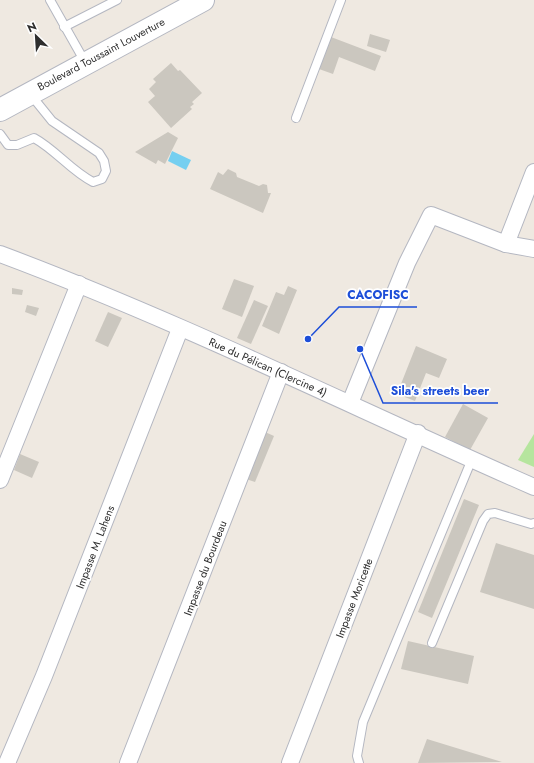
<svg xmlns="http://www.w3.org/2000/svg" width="534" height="763" font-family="Jost,sans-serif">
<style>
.green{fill:#b6e59e}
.water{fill:#75cff0}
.building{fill:#cbc7bf}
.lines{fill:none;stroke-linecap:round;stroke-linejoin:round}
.service-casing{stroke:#b4b7c1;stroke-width:10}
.minor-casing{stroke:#b4b7c1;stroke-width:18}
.secondary-casing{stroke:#b4b7c1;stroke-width:24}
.service{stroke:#fff;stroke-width:8}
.minor{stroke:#fff;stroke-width:16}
.secondary{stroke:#fff;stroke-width:22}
.labels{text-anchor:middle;stroke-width:3.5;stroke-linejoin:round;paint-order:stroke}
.street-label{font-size:11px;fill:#2e2e2e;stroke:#fff}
.leader{fill:none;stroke:#1d4ed8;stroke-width:1.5}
.callout-dot{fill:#1d4ed8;stroke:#fff;stroke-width:1.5}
.callout-label{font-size:12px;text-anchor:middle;font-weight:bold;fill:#1d4ed8;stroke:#fff;stroke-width:3.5;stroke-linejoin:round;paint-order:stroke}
</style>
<rect width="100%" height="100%" fill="#efe9e1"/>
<polygon class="green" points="534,434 534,467 518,460"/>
<polygon class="water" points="172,151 191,160 186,170 168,161"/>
<g class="building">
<polygon points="370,34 390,40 386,52 367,46"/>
<polygon points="331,37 381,56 375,71 339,57 333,74 319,69"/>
<polygon points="171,63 178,71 180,70 202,93 192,102 194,104 190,107 192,109 171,128 148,102 155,96 149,89 156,82 153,79"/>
<polygon points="168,132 178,138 165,164 158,160 156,164 135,152"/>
<polygon points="228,169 236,173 237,177 259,186 263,184 267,185 268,193 271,193 263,213 210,189 218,172 223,175"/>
<polygon points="234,279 254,286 242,317 222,309"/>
<polygon points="288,286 297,290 279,334 262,326 276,292 284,295"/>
<polygon points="12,288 23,290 22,295 12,294"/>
<polygon points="254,300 268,306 251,344 237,338"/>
<polygon points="27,305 39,308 36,316 25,312"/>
<polygon points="108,312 122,318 108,347 95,341"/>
<polygon points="416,346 447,359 439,378 426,373 415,401 397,394"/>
<polygon points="463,404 488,418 470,450 445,437"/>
<polygon points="265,432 274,436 255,482 246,479"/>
<polygon points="20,454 39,462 32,478 14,470"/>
<polygon points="464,499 479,505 432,618 418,612"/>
<polygon points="496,543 534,555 534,609 480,592"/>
<polygon points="408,641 474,656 468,684 401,669"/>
<polygon points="427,739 502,762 418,763"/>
</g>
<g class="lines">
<defs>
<g id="service">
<polyline points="50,0 85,62"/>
<polyline points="64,27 117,0"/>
<polyline points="296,118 341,0"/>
<path d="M 0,134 L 8,145 L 17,145 L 34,138 C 56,150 71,171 93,182 L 102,179 L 106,171 L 104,161 L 99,153 L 52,121 L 31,95"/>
<polyline points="432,643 483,521 488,514 495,513 531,524 534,523"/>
<polyline points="359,763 357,756 363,722 472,459"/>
</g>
<g id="minor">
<polyline points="506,244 534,249"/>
<path d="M 0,254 C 182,322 356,409 534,487"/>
<polyline points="350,403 407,263 431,215 506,244 534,172"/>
<polyline points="0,480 79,284"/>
<polyline points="7,763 44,676 180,329"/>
<polyline points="128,763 281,372"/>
<polyline points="290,763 418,433"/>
</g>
<polyline id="secondary" points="0,110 203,0"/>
</defs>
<use href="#service" class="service-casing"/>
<use href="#minor" class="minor-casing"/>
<use href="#secondary" class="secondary-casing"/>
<use href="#service" class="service"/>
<use href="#minor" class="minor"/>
<use href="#secondary" class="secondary"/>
</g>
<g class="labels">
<g class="street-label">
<text transform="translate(101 54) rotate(-28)" y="4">Boulevard Toussaint Louverture</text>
<text transform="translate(268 367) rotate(24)" y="4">Rue du Pélican (Clercine 4)</text>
<text transform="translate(95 547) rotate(-69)" y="4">Impasse M. Lahens</text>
<text transform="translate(205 568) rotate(-69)" y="4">Impasse du Bourdeau</text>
<text transform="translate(354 598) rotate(-69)" y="4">Impasse Moricette</text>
</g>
</g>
<path class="leader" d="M308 339L339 307H417M360 349L383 403H498"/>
<g class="callout-dot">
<circle cx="308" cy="339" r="4"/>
<circle cx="360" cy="349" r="4"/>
</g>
<g class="callout-label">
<text x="378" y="299">CACOFISC</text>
<text x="440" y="395">Sila's streets beer</text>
</g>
<g transform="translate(36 36) rotate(335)" stroke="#ffffff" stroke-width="3" paint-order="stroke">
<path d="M0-3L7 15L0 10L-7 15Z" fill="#2e2e2e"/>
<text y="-6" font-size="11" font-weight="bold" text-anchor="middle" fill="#2e2e2e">N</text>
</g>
</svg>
